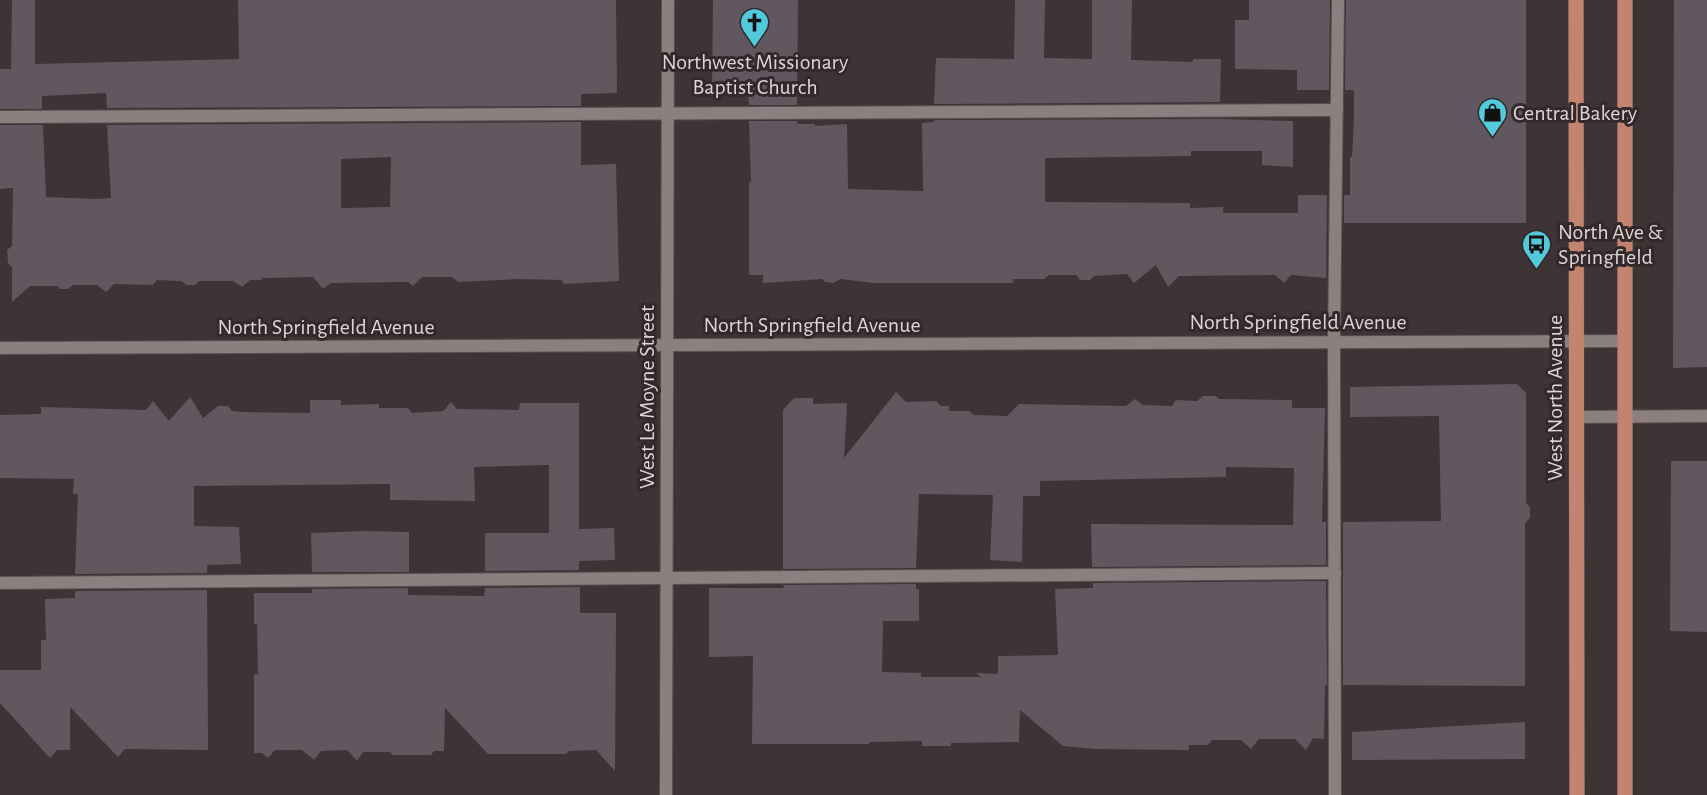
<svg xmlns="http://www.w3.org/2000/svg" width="1707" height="795" font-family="'Alegreya Sans',sans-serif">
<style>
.building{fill:#61585f;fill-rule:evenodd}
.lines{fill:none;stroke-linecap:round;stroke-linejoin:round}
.service-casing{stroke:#584f50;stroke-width:14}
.minor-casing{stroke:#584f50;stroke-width:14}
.primary-casing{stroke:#584f50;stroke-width:16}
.service{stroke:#8b7f80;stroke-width:12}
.minor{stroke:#8b7f80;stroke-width:12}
.primary{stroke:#c3846f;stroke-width:15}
.labels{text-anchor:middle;stroke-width:6;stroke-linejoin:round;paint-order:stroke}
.poi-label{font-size:22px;fill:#dcd5d6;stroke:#33292b;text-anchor:start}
.street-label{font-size:22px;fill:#dcd5d6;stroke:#33292b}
</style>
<rect width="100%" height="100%" fill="#3e3335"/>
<g class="building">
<polygon points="12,0 35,0 35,64 239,59 238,0 616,0 617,93 581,94 581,106 107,108 106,93 42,96 42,109 0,109 0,69 11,69"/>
<polygon points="713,0 798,0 797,105 749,105 748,94 712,94"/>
<polygon points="1015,0 1045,0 1044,58 1092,59 1092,0 1132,0 1131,60 1193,62 1193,59 1221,59 1220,102 934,104 936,58 1014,59"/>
<polygon points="1249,0 1330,0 1329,90 1297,90 1297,70 1235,69 1235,20 1249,20"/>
<polygon points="1346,0 1526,0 1526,223 1344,223 1344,195 1350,195 1350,157 1352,157 1354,119 1354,90 1345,90"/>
<polygon points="1674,0 1707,0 1707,367 1673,368"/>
<polygon points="1219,119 1293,121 1293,167 1262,165 1262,151 1191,151 1191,156 1045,158 1045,202 1190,203 1190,208 1223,207 1223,213 1298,213 1298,195 1327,195 1326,278 1291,275 1284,283 1275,275 1179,276 1168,287 1156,265 1134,283 1127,274 1094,276 1090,280 1080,280 1076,275 1049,275 1044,279 1013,279 1013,283 874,283 840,279 834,283 825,282 822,279 763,283 763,275 749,275 749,182 751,182 749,121 797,121 797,124 815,124 815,126 847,124 848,189 923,191 922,123 934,122 934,120"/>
<path d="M 581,122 L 581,165 L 616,164 L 619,281 L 564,284 L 562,280 L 518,279 L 458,282 L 452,277 L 422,277 L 413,286 L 408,282 L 331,283 L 323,289 L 313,277 L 262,278 L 262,280 L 250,280 L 242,287 L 233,281 L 199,281 L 195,285 L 187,285 L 181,281 L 157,280 L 153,285 L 114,284 L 106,292 L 97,285 L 73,285 L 68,289 L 60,289 L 57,286 L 30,286 L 12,302 L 12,267 L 8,263 L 7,250 L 12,246 L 13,188 L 0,189 L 0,125 L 43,125 L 46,197 L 96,199 L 111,198 L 107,125 ZM 391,157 L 390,207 L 341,208 L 341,159 Z"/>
<polygon points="1517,384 1526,393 1526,503 1530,507 1530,518 1525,523 1525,686 1343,685 1343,522 1441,521 1439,416 1350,417 1350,387"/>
<polygon points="896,392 906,402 936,401 941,406 949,406 949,411 969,411 974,415 1007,416 1019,404 1126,406 1135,399 1143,405 1172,406 1176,400 1197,401 1203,396 1216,396 1219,399 1292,400 1292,408 1325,408 1322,522 1326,522 1326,565 1092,567 1091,524 1293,525 1294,468 1226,467 1226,477 1040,481 1040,496 1023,496 1022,562 990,560 993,495 919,494 916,568 783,569 783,410 794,398 813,398 813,404 847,403 844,458"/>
<polygon points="190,397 203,418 218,406 228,406 232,411 242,412 310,413 310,400 341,400 341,405 379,404 379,408 408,408 412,413 443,411 451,402 457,409 519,410 520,403 579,403 579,529 614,528 615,560 579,561 579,570 485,571 485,533 549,533 549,465 474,467 475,501 390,500 390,484 194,486 194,526 239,527 241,564 207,565 207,573 75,574 78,494 73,494 74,479 0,478 0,415 41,414 41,407 146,410 153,401 169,421"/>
<polygon points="1671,461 1707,461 1707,632 1670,631"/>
<polygon points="365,531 409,532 409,572 312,572 311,533"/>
<polygon points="1326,581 1327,685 1325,685 1324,739 1313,738 1306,750 1295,739 1259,739 1251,749 1241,740 1212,740 1208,745 1189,745 1189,750 1095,749 1063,746 1020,710 1019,742 951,743 951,746 922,746 922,741 869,742 869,744 752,744 753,656 709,657 709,588 784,588 783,585 916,584 916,589 919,589 919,621 883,621 882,672 921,673 921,677 981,677 976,673 998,674 998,656 1058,655 1055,589 1093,588 1093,583"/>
<polygon points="580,587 580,613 616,613 615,771 596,750 569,751 566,754 488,754 445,708 444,751 434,751 431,755 393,755 390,752 363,752 357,761 347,750 321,751 314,760 302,750 275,750 268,758 262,753 254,753 254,674 258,674 257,624 254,624 254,593 312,593 312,589 408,588 408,595 484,596 485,588"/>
<polygon points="207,590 208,750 125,749 118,757 70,707 70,750 57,750 50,758 0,703 0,670 41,670 41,640 46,640 45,599 75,598 75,591"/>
<polygon points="1525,722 1525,759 1352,760 1352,732"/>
</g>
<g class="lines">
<defs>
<g id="service">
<polyline points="0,117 1337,110"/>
<polyline points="0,583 1335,573"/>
<polyline points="1335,795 1334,342 1338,0"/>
</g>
<g id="minor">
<polyline points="0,348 1625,341"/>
<polyline points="1576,417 1707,416"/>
<polyline points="666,795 668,0"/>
</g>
<g id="primary">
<polyline points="1576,0 1577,795"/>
<polyline points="1625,0 1625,795"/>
</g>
</defs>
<use href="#service" class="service-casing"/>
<use href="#minor" class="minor-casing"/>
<use href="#primary" class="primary-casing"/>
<use href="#service" class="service"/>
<use href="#minor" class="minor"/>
<use href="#primary" class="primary"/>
</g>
<defs>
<symbol id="church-pin" viewBox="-11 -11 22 30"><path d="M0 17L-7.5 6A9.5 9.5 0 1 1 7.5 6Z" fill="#53cadc" stroke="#33292b"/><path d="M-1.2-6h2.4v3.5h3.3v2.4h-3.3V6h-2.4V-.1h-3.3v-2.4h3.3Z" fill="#111"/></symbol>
<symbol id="shop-pin" viewBox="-11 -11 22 30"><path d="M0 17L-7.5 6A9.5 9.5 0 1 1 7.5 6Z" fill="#53cadc" stroke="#33292b"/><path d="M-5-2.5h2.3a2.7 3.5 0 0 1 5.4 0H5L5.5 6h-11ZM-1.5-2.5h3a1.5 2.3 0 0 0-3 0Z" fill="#111"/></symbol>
<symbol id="bus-pin" viewBox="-11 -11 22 30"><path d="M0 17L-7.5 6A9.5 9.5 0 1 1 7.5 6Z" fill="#53cadc" stroke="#33292b"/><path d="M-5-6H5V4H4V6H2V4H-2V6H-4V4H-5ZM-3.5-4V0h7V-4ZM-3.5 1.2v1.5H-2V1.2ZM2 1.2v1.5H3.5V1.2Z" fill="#111"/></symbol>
</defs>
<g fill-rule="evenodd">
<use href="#church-pin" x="738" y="6" width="33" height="45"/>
<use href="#shop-pin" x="1476" y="96" width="33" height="45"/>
<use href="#bus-pin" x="1520" y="228" width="33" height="45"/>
</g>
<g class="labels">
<g class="poi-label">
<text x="755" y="69" text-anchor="middle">Northwest Missionary<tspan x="755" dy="25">Baptist Church</tspan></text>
<text x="1513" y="120">Central Bakery</text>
<text x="1558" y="239">North Ave &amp;<tspan x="1558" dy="25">Springfield</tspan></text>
</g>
<g class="street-label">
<text x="1298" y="329">North Springfield Avenue</text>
<text x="812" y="332">North Springfield Avenue</text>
<text x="326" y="334">North Springfield Avenue</text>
<text transform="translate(646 397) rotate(-90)" y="8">West Le Moyne Street</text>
<text transform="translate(1554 398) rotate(-90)" y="8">West North Avenue</text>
</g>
</g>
</svg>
